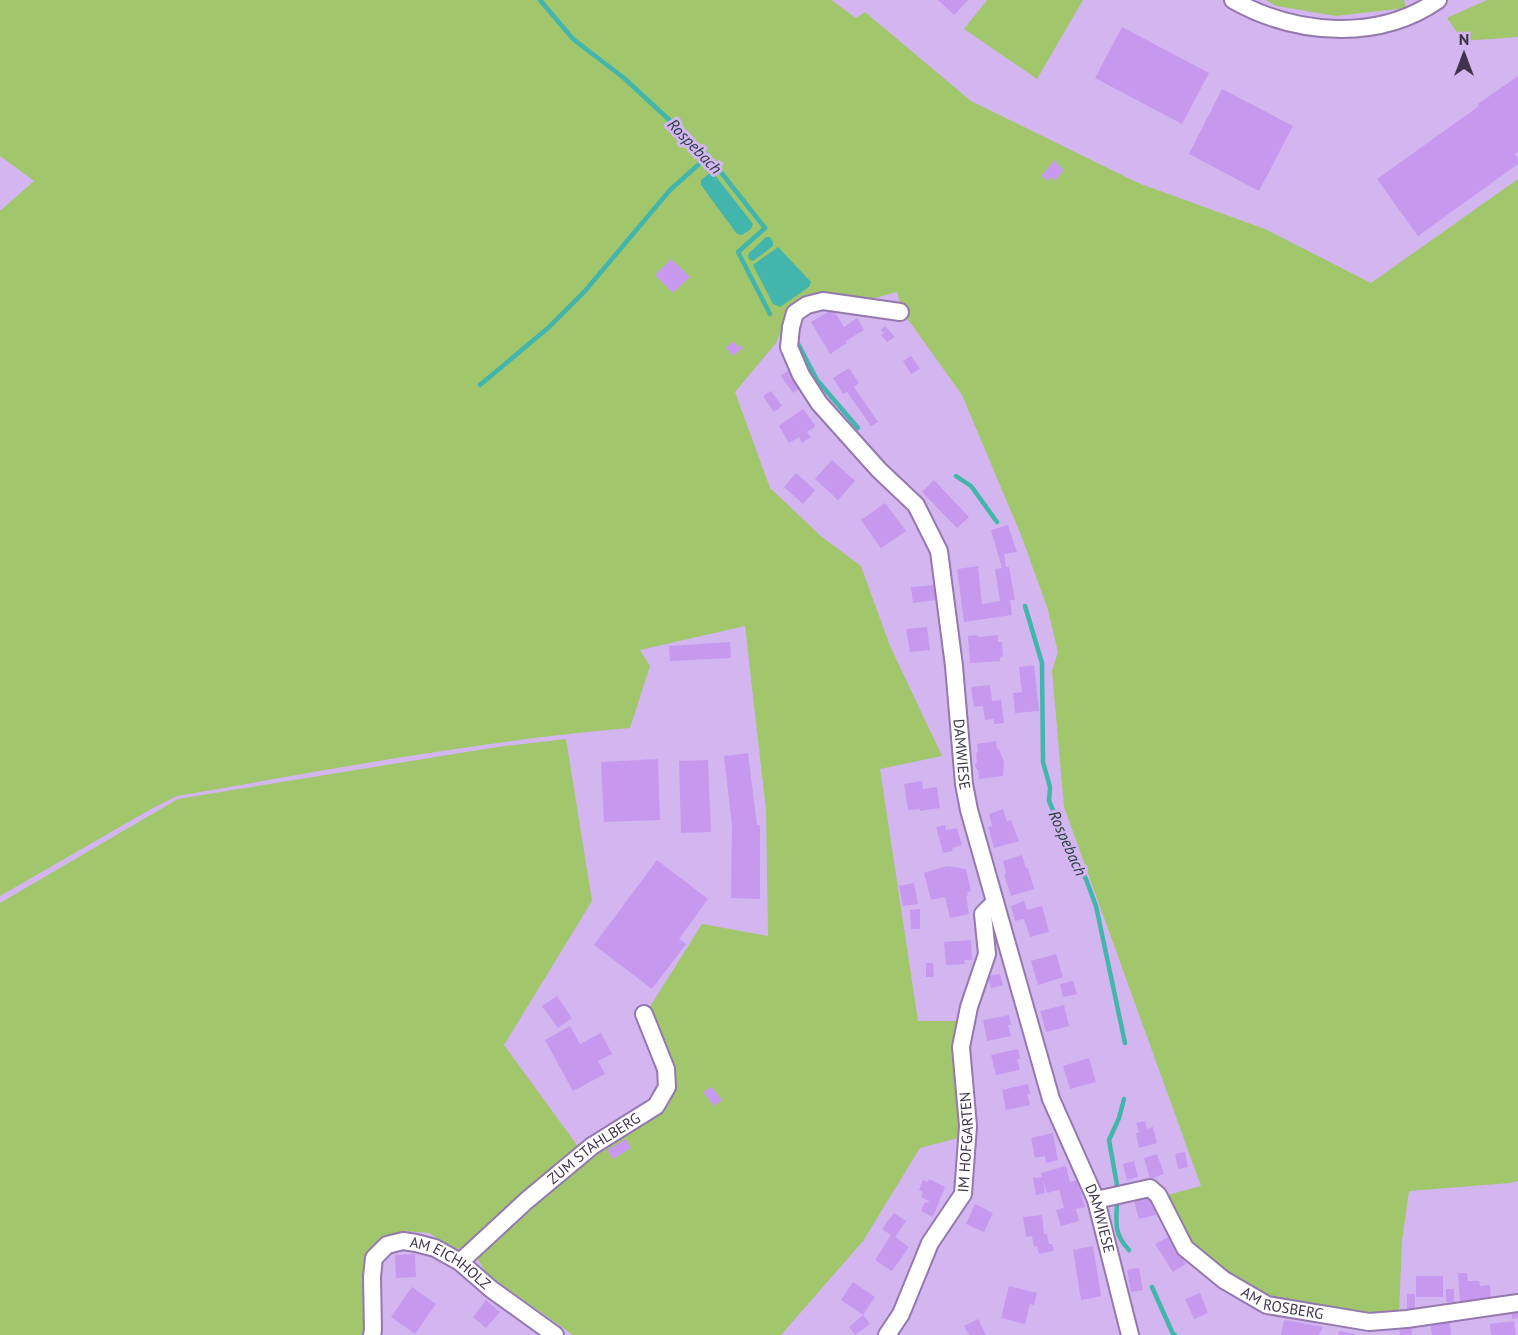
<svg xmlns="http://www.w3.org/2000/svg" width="1518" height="1335" font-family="'PT Sans',sans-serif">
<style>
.green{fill:#a1c66c}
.water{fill:#42b5ac}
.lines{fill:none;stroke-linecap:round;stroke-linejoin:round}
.stream{stroke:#42b5ac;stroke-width:4.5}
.building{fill:#c699ef}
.minor-casing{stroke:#9478ae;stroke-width:20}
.minor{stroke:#fff;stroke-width:16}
.labels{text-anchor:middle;stroke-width:6;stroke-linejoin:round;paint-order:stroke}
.street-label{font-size:15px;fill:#40344c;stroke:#d3b6f0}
.water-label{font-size:16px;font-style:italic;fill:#263f3d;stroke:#d3b6f0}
</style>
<rect width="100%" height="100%" fill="#d3b6f0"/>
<g class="green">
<path d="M 0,0 L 831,0 L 856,18 L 865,12 L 971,101 L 1138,183 L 1265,229 L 1371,283 L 1518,179 L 1518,1181 L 1510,1183 L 1409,1191 L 1402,1241 L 1399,1313 L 1372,1314 L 1269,1297 L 1229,1274 L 1190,1244 L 1164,1196 L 1201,1186 L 1064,807 L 1052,671 L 1058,652 L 1048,610 L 1021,535 L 962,395 L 902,311 L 897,292 L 867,300 L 790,310 L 776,343 L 735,392 L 770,488 L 822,537 L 861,566 L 890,646 L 942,756 L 880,769 L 918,1021 L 956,1021 L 958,1138 L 920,1148 L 863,1241 L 781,1335 L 573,1335 L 487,1274 L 477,1258 L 545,1186 L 669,1087 L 646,1013 L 702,924 L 768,936 L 766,810 L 745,626 L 640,650 L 650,666 L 630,728 C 478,741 327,770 177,796 L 151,809 L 0,896 L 0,211 L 34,181 L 0,156 Z"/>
<polygon points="987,0 1083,0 1037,79 964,29"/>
<polygon points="1266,0 1404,0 1406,8 1336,16 1276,6"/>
<polygon points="1487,0 1518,0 1518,37 1463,41 1447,18"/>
<polygon points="566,739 592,901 504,1045 582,1152 470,1247 454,1249 429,1233 403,1231 381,1240 367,1335 0,1335 0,903 178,799 497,747"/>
</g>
<g class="water">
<polygon points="710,173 714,174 753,224 751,229 742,235 737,234 701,185 701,180"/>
<polygon points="766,237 770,237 773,242 773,246 753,261 750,260 748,257 749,253"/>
<polygon points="778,247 811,282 809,287 780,307 773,304 753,265"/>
</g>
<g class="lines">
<g class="stream">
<polyline points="540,0 573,39 624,78 708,156 765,228 738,252 770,314"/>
<polyline points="795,338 817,380 858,428"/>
<polyline points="480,385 548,328 585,291 670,190 708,156"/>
<polyline points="956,476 971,486 997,522"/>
<polyline points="1025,606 1042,663 1043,762 1050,787 1049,801 1077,865 1086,879 1096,906 1125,1043"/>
<polyline points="1117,1185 1109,1140 1119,1118 1124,1099"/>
<path d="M 1117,1203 C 1116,1224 1114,1234 1129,1250"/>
<polyline points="1152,1287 1173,1334 1175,1335"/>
</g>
</g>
<g class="building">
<polygon points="938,0 968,0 954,15"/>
<polygon points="1122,27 1209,73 1182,124 1095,78"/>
<polygon points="1518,76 1518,152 1515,154 1518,159 1518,164 1418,236 1377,179 1479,106 1478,104"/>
<polygon points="1222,89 1293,126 1259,191 1189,154"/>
<polygon points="1055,160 1057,162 1056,163 1064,170 1055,181 1051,177 1048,181 1041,176"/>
<polygon points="671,259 690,277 673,293 655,275"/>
<polygon points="833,309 844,327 857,318 864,330 846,341 847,343 830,354 811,322"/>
<polygon points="885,326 895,337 887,342 881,335 884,333 881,330"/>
<polygon points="733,341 738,347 741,345 743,348 733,356 726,348"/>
<polygon points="911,356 920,369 911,374 903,361"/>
<polygon points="849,368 859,383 854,387 878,422 871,426 847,392 843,394 833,378"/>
<polygon points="790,369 803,386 793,393 781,376"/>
<polygon points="771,391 782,406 774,412 763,396"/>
<polygon points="803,409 815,425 815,427 807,432 811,437 802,443 799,437 789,443 779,426"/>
<polygon points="832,460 855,481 838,500 815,479"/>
<polygon points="796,473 815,490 803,504 784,487"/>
<polygon points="934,480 969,517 957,528 922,492"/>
<polygon points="885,503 906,531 881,548 861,520"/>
<polygon points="1008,525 1017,552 1004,554 1006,567 1009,567 1015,600 1010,600 1012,615 964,622 957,569 978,566 982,604 1000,601 995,569 1002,568 991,530"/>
<polygon points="935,585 936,600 913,603 911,587"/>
<polygon points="927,627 930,650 910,652 906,629"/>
<polygon points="977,635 979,637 998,635 998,642 1002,642 1003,656 1000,657 1000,661 970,663 968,636"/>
<polygon points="730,642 731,658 670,661 669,646"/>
<polygon points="1034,665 1039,711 1015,713 1013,693 1022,692 1019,667"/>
<polygon points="990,685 992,701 1001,700 1004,723 994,724 994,719 985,720 983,706 974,707 971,687"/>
<polygon points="996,741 997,749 999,749 1004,762 1003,776 979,779 978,770 976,768 975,764 977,762 976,753 978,752 977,744"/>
<polygon points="748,753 757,825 760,825 760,899 731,898 732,826 724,756"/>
<polygon points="658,759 660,820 604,822 601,762"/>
<polygon points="708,760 711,832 681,833 679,761"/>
<polygon points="922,781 923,789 937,787 940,808 920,811 920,809 908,810 904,784"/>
<polygon points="1003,809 1007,822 1011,820 1019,841 994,848 988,827 992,826 989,814"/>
<polygon points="945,825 946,830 957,828 962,845 952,848 953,851 943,853 936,827"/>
<polygon points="1022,855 1026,868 1028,868 1034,889 1011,896 1004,875 1006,874 1003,861"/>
<polygon points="657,860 708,899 679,939 686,944 652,989 594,945"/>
<polygon points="947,866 966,869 971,891 967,892 968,896 966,896 969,914 950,918 945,897 931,900 924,873"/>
<polygon points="914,883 918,904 903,906 899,886"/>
<polygon points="1024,901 1027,910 1042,906 1049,932 1030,937 1024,919 1015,921 1011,906"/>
<polygon points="920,909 920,929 911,929 910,910"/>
<polygon points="971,940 972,960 964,960 965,964 946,965 944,942"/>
<polygon points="1056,954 1063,977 1038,985 1031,961"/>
<polygon points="926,963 933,963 934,977 926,977"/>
<polygon points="1000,974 1003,985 991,988 988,976"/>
<polygon points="1073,981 1077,994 1063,997 1060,984"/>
<polygon points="557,996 572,1018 558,1028 542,1006"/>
<polygon points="1064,1005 1069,1026 1046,1032 1040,1011"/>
<polygon points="1009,1015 1011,1025 1008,1025 1011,1036 987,1041 983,1020"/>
<polygon points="570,1026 580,1044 601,1033 612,1054 598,1061 605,1074 573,1091 545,1040"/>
<polygon points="1018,1049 1020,1059 1017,1059 1020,1070 996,1075 991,1055"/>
<polygon points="1089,1058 1096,1082 1070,1089 1063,1066"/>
<polygon points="1028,1084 1030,1094 1027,1094 1030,1105 1006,1110 1002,1090"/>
<polygon points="712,1087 722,1100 714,1106 703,1092"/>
<polygon points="1145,1121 1147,1129 1153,1127 1157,1143 1139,1148 1136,1133 1139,1133 1136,1123"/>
<polygon points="1053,1133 1058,1160 1046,1163 1045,1156 1035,1158 1031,1138"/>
<polygon points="626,1139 631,1148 613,1159 607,1150"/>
<polygon points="1185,1152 1188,1167 1178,1169 1175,1154"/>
<polygon points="1157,1154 1164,1174 1150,1179 1144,1158"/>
<polygon points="1134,1161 1138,1177 1127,1180 1123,1164"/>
<polygon points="1066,1166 1070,1182 1077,1180 1085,1207 1076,1209 1079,1221 1061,1226 1056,1210 1064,1208 1059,1190 1047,1193 1043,1180 1045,1193 1036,1195 1033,1178 1042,1177 1041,1173"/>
<polygon points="929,1179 945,1187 933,1217 921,1211 925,1202 928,1203 929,1201 921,1197 923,1192 919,1190 923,1180 928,1182"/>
<polygon points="1151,1193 1156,1215 1139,1219 1133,1198"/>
<polygon points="975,1204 993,1213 984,1232 966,1224"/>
<polygon points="894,1213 906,1221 895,1237 909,1247 892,1271 875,1260 891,1235 882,1229"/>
<polygon points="1042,1215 1044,1234 1047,1234 1049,1244 1052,1244 1054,1251 1039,1254 1037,1246 1034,1247 1032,1236 1026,1237 1023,1217"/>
<polygon points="1170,1236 1186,1264 1173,1272 1155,1244"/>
<polygon points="1093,1246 1101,1296 1081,1300 1073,1250"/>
<polygon points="415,1254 416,1277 396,1278 395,1255"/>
<polygon points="1139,1268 1143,1290 1131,1292 1127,1270"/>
<polygon points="1458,1273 1467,1273 1468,1281 1479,1281 1480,1286 1490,1285 1491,1300 1460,1302"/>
<rect x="1416" y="1276" width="27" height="21"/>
<polygon points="853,1282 875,1297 863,1315 841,1300"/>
<polygon points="1009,1286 1037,1293 1034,1305 1030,1304 1025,1324 1001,1318"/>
<polygon points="412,1287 436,1304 415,1334 391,1317"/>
<rect x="1446" y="1289" width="8" height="13"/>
<polygon points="1200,1293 1208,1313 1194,1319 1185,1299"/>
<polygon points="1407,1294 1415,1294 1415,1309 1407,1310"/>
<polygon points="486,1300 500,1312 486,1328 473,1317"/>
<polygon points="1518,1309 1518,1318 1512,1319 1512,1310"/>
<polygon points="863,1315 870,1324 855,1335 849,1327"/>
<polygon points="978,1319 986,1335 969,1335 964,1326"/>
<polygon points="1284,1320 1313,1325 1323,1327 1319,1335 1281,1335"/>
<polygon points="1450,1321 1451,1335 1432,1335 1430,1322"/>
<polygon points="1514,1321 1516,1335 1491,1335 1490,1324"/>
<polygon points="1411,1326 1412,1335 1400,1335 1399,1328"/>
<polygon points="1339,1331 1355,1334 1355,1335 1338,1335"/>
</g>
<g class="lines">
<defs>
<g id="minor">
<path d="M 1233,0 C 1295,35 1378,42 1438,0"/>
<path id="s1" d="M 900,312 L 823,301 L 807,305 L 795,313 L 791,327 L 789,347 L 801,375 L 819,403 L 879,470 L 916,505 L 939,551 L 954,666 L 964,784 L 969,810 L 1051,1099 L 1096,1200 L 1130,1335"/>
<path id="s2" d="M 1096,1200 L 1150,1188 L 1158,1195 L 1185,1248 L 1224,1280 L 1267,1305 L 1369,1322 L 1407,1319 L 1518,1303"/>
<path id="s3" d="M 460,1262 L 526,1201 L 592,1146 L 656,1106 L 667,1087 L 666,1069 L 644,1014"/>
<path id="s4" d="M 372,1335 L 373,1330 L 372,1277 L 374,1258 L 387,1245 L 403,1241 L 416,1243 L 435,1248 L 460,1262 L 491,1289 L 555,1335"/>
<path id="s5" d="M 887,1335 L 901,1314 L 930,1243 L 963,1194 L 968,1126 L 961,1047 L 969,1007 L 987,954 L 983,914 L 995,902"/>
</g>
</defs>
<use href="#minor" class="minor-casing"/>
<use href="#minor" class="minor"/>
</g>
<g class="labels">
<g class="street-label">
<text dy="5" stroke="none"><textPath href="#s1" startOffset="604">DAMWIESE</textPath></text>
<text dy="5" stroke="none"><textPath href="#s5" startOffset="213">IM HOFGARTEN</textPath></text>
<text dy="5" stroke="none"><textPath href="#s3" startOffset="176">ZUM STAHLBERG</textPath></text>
<text dy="5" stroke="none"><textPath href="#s1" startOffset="1090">DAMWIESE</textPath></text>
<text dy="5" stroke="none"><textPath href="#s4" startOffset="165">AM EICHHOLZ</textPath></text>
<text dy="5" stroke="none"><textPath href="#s2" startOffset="240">AM ROSBERG</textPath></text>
</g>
<g class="water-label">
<text transform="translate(695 146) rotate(46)" y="6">Rospebach</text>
<text transform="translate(1068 843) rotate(66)" y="6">Rospebach</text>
</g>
</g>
<g transform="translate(1464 54)" stroke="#d3b6f0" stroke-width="4.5" paint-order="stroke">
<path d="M0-4.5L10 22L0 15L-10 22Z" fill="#40344c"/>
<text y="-9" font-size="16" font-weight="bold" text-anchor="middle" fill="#40344c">N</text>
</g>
</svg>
